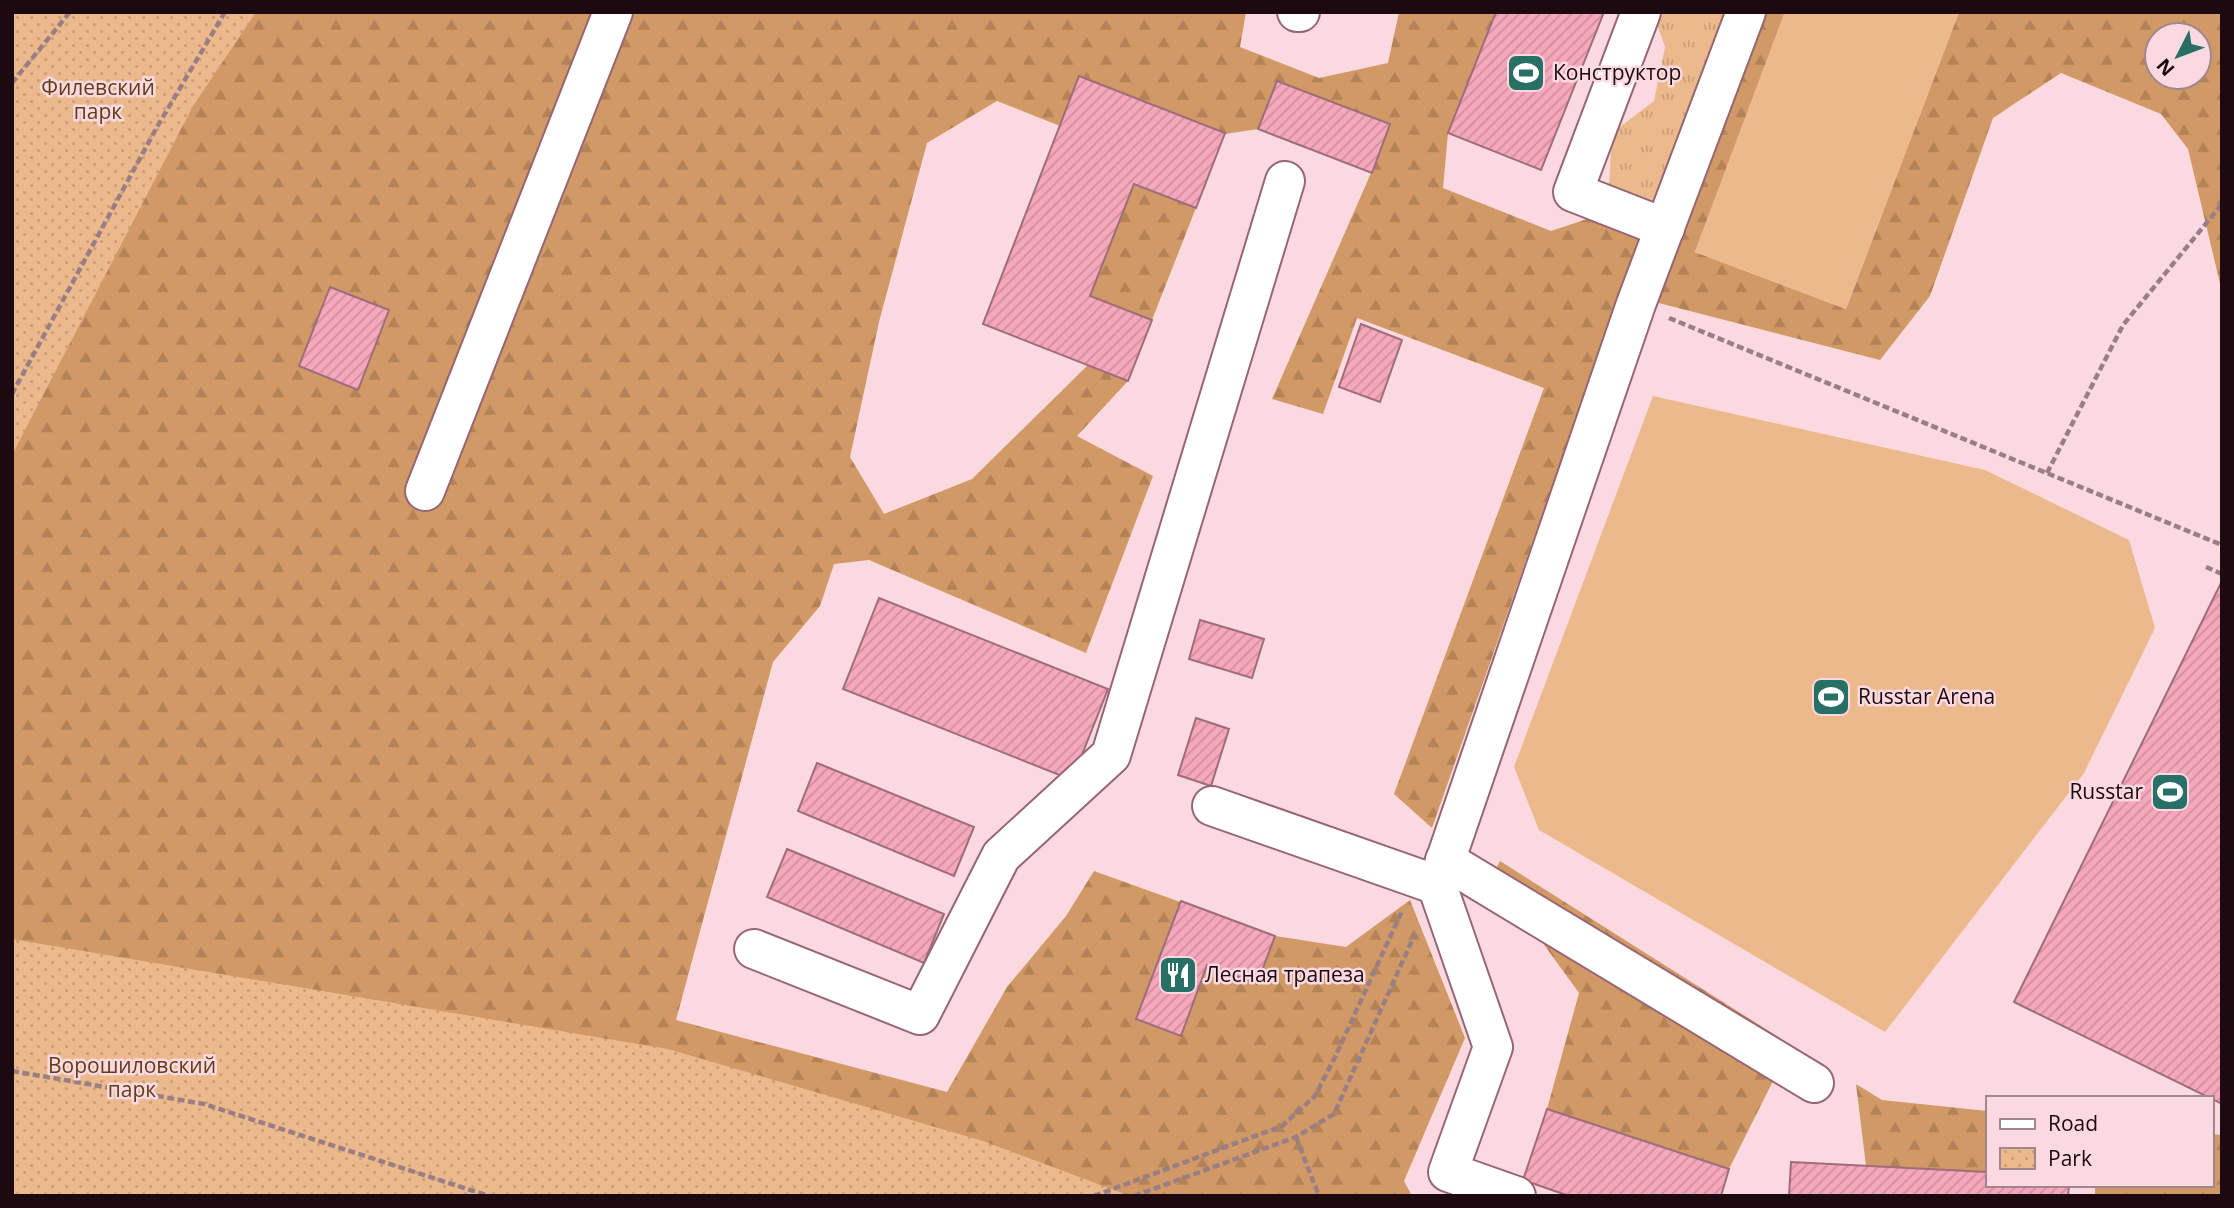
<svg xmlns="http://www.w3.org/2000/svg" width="2234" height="1208" font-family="'Open Sans',sans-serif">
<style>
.grass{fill:url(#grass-tufts)}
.forest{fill:url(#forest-firs);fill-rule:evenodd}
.park{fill:url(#park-dots)}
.garden{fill:#ecb98c}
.building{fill:url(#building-hatch);stroke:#9f6d7a;stroke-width:2}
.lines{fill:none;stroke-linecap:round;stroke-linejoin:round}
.minor-casing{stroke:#976673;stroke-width:42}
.path{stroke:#997e85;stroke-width:4.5;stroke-dasharray:7 3.5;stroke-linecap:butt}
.minor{stroke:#fff;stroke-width:38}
.labels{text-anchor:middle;stroke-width:5;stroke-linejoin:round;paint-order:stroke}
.poi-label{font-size:21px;fill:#1d0a10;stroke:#fbd9e0;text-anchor:start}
.park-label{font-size:21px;fill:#623c15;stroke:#fbd9e0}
</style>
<defs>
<pattern id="grass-tufts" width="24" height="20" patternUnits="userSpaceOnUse" patternTransform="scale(1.75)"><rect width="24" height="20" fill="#ecb98c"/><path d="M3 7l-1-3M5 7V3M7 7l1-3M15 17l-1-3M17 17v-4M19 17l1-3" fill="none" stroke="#ca9e78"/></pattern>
<pattern id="forest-firs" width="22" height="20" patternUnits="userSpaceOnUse" patternTransform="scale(1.75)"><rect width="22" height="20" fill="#d19966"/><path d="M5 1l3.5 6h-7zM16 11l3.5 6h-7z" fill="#b38257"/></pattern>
<pattern id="park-dots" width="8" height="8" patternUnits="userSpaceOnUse" patternTransform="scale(1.75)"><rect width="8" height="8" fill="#ecb98c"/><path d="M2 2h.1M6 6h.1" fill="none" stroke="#ca9e78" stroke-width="1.8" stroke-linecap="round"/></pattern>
<pattern id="building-hatch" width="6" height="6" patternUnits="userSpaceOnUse" patternTransform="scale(1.75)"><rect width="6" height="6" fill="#f5a7bb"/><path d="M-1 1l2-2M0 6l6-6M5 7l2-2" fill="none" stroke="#d28ea0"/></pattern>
</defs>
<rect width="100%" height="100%" fill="#fbd9e0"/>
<polygon class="grass" points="1665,12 1731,12 1665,194 1647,202 1609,187 1612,133 1654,101 1665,47 1656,21"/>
<g class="forest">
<path d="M 12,12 L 1246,12 L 1240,47 L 1319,78 L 1388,63 L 1399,12 L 1496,12 L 1448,133 L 1443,188 L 1551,231 L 1596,216 L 1643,234 L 1731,12 L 1785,12 L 1695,252 L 1846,309 L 1959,12 L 2222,12 L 2222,292 L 2188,149 L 2161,114 L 2061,73 L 1993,118 L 1930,296 L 1880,360 L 1620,293 L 1432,828 L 1394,794 L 1544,388 L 1357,318 L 1323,414 L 1272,399 L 1371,173 L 1258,129 L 1225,134 L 1128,381 L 1077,436 L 1153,476 L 1086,653 L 869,560 L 834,564 L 820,606 L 773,662 L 676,1020 L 947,1092 L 1007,987 L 1066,916 L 1094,871 L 1275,936 L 1346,947 L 1410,900 L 1465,1038 L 1404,1181 L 1412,1196 L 12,1196 ZM 2157,35 L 2199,35 L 2199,77 L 2157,77 ZM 997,101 L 1060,126 L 983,324 L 1088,365 L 972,479 L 884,514 L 850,457 L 879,322 L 927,143 Z"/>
<polygon points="1500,861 1791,1045 1729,1169 1547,1109 1579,993 1516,906 1490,879"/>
<polygon points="1856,1084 1882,1100 1987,1111 1987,1172 1866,1166"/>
<polygon points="2211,1134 2222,1135 2222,1196 2095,1196 2095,1185 2211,1185"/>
</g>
<g class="park">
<polygon points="12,12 256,12 193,106 12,455"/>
<polygon points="12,939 668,1049 983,1141 1130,1196 12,1196"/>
</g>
<g class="garden">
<polygon points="1785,12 1959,12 1846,309 1695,252"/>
<polygon points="1653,396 1985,470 2129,540 2155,628 2084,773 1885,1032 1539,830 1514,767"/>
</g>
<g class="building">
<polygon points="1496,12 1604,12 1541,170 1448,133"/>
<polygon points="1079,76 1225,133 1196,208 1134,184 1090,296 1152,320 1128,381 983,324"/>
<polygon points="1277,81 1390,124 1372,173 1258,129"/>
<polygon points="330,287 389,310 358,390 299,366"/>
<polygon points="1361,324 1402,340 1380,402 1339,387"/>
<polygon points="2222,581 2222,1104 2014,1002"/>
<polygon points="879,598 1108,689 1072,780 843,689"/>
<polygon points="1200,620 1264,639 1252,678 1189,659"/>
<polygon points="1196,718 1229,729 1211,786 1178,775"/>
<polygon points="817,763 974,827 954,876 798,811"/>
<polygon points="787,849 944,914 924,963 767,897"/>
<polygon points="1181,901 1275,936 1257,984 1207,965 1181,1036 1136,1019"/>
<polygon points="1547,1109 1729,1169 1721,1196 1569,1196 1523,1180"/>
<polygon points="1791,1162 1987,1172 1987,1185 2069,1185 2068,1196 1789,1196"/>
</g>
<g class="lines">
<defs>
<g id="minor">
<polyline points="1297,12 1300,12"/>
<polyline points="1641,12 1573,192 1665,228"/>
<polyline points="425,491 613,12"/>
<polyline points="1212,806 1437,885 1636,304 1746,12"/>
<polyline points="1445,860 1814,1083"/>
<polyline points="1437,885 1493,1047 1448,1172 1516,1196"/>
<polyline points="754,949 920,1015 1001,856 1111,755 1285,181"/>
</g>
</defs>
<use href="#minor" class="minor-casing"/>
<g class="path">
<polyline points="12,83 70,12"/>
<polyline points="1669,318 2222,545"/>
<polyline points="12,394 157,127 225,12"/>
<polyline points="2047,473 2123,325 2222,204"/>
<polyline points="2206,567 2222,574"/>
<polyline points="12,1071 204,1104 489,1196"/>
<polyline points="1296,1137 1319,1196"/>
<polyline points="1094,1196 1282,1126 1315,1096 1335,1057 1402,911"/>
<polyline points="1134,1196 1296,1137 1334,1114 1415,934"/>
</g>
<use href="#minor" class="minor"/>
</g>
<defs>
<symbol id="stadium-square" viewBox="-11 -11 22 22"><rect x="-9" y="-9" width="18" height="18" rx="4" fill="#286f65" stroke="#fbd9e0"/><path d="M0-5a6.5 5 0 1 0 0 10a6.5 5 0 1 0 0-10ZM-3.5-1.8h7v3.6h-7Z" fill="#fff"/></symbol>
<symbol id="restaurant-square" viewBox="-11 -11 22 22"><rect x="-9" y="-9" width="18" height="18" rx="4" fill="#286f65" stroke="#fbd9e0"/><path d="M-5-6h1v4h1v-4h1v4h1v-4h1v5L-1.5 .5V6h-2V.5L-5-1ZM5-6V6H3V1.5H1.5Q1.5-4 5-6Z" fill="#fff"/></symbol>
</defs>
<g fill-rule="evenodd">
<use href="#stadium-square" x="1504" y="51" width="44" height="44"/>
<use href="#stadium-square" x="1809" y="675" width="44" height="44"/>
<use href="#stadium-square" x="2148" y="770" width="44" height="44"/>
<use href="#restaurant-square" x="1156" y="953" width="44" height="44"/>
</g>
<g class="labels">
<g class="poi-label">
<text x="1553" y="80">Конструктор</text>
<text x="1858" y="704">Russtar Arena</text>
<text x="2143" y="799" text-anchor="end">Russtar</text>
<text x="1205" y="982">Лесная трапеза</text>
</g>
<g class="park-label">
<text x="98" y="95">Филевский<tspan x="98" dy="24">парк</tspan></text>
<text x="132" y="1073">Ворошиловский<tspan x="132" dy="24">парк</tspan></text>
</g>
</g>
<rect width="2234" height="1208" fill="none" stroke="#1d0a10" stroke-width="28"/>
<rect x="1986" y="1096" width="228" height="91" fill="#fbd9e0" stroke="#a2868d" stroke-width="2"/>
<rect x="2000" y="1119" width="35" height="10" fill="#ffffff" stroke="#a2868d" stroke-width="2"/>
<text x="2048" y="1131" font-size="21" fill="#1d0a10">Road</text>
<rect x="2000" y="1148" width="35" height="21" fill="url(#park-dots)" stroke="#a2868d" stroke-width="2"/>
<text x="2048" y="1166" font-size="21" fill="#1d0a10">Park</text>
<g transform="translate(2178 56) rotate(228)"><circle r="33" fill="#fbd9e0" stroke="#a2868d" stroke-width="2"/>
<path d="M0-5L12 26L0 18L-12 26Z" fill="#286f65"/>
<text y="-10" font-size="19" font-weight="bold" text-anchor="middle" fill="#1d0a10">N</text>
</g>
</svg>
